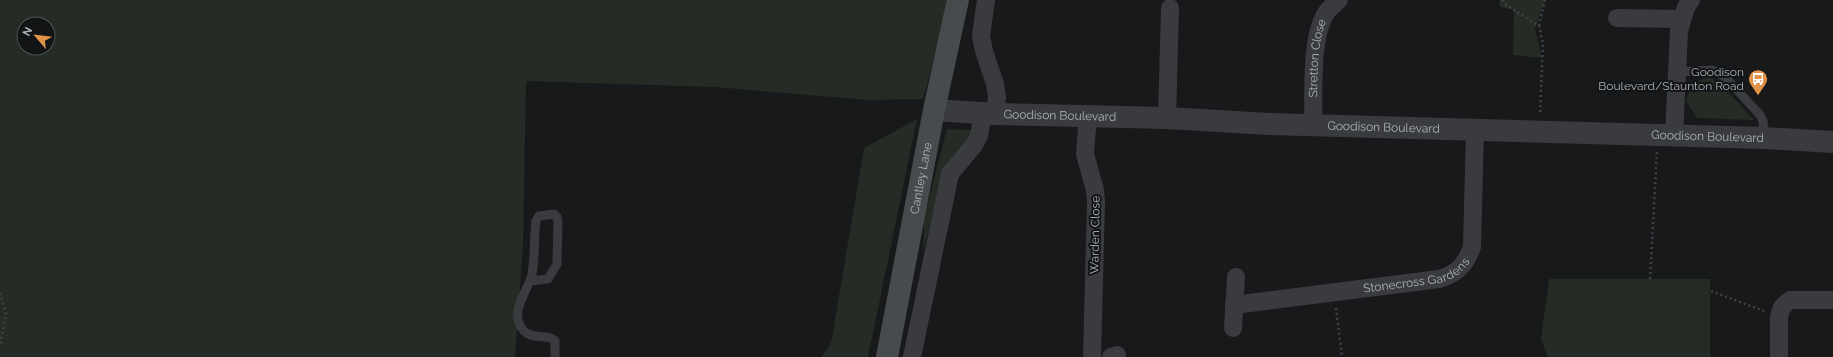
<svg xmlns="http://www.w3.org/2000/svg" width="1833" height="357" font-family="Raleway,sans-serif">
<style>
.green{fill:#252c25;fill-rule:evenodd}
.lines{fill:none;stroke-linecap:round;stroke-linejoin:round}
.path{stroke:#404246;stroke-width:2.5;stroke-dasharray:2 3;stroke-linecap:butt}
.service{stroke:#3a3b3f;stroke-width:9}
.minor{stroke:#3a3b3f;stroke-width:18}
.tertiary{stroke:#3a3b3f;stroke-width:22}
.secondary{stroke:#484b4e;stroke-width:22}
.labels{text-anchor:middle;stroke-width:4;stroke-linejoin:round;paint-order:stroke}
.street-label{font-size:12px;fill:#acb2b8;stroke:#131415}
.poi-label{font-size:12px;fill:#acb2b8;stroke:#131415;text-anchor:end}
</style>
<rect width="100%" height="100%" fill="#18191a"/>
<g class="green">
<path d="M 0,0 L 950,0 L 923,99 L 868,100 L 715,87 L 526,81 L 523,246 L 515,357 L 0,357 ZM 24,24 L 48,24 L 48,48 L 24,48 Z"/>
<polygon points="1499,0 1545,0 1535,29 1542,58 1513,55 1514,10 1500,7"/>
<polygon points="1709,77 1721,84 1754,120 1697,118 1686,101 1692,83"/>
<polygon points="917,119 868,357 821,357 831,343 864,148"/>
<polygon points="947,129 974,130 945,169 923,252 924,218"/>
<polygon points="1549,279 1710,279 1710,357 1548,357 1541,339"/>
</g>
<g class="lines">
<g class="path">
<polyline points="1502,0 1506,5 1539,26 1543,44 1540,114"/>
<polyline points="1539,26 1545,0"/>
<polyline points="1650,279 1657,152"/>
<polyline points="1711,291 1764,311"/>
<polyline points="0,293 6,314 0,346"/>
<polyline points="1336,308 1342,357"/>
</g>
<g class="service">
<polyline points="1677,72 1712,70 1720,74 1727,79 1760,115 1763,121 1764,138"/>
<path d="M 530,281 L 548,279 L 557,264 L 558,221 L 557,217 L 554,214 L 539,216 L 536,221 C 534,238 535,257 532,274 C 529,290 507,313 524,331 C 532,340 547,333 555,341 L 555,357"/>
</g>
<g class="minor">
<polyline points="986,0 981,36 984,51 995,84 997,97 995,114"/>
<polyline points="1617,18 1681,19"/>
<polyline points="1088,115 1085,154 1095,190 1096,202 1092,357"/>
<polyline points="1167,118 1170,8"/>
<path id="s1" d="M 1313,125 C 1314,94 1310,38 1326,13 C 1329,8 1335,4 1339,0"/>
<polyline points="1674,136 1679,31 1686,7 1691,0"/>
<path id="s2" d="M 1234,305 L 1439,279 C 1457,274 1466,264 1472,247 L 1475,130"/>
<polyline points="1233,328 1236,277"/>
<polyline points="912,357 950,174 974,145 979,136 983,113"/>
<polyline points="1111,357 1117,355"/>
<polyline points="1779,357 1779,317 1782,307 1790,300 1833,300"/>
</g>
<path class="tertiary" id="s3" d="M 934,110 L 995,114 L 1167,118 L 1269,124 L 1764,138 L 1833,142"/>
<path class="secondary" id="s4" d="M 887,357 L 934,110 L 958,0"/>
</g>
<defs>
<symbol id="bus-pin" viewBox="-11 -11 22 30"><path d="M0 17L-7.5 6A9.5 9.5 0 1 1 7.5 6Z" fill="#e19349" stroke="#131415"/><path d="M-5-6H5V4H4V6H2V4H-2V6H-4V4H-5ZM-3.5-4V0h7V-4ZM-3.5 1.2v1.5H-2V1.2ZM2 1.2v1.5H3.5V1.2Z" fill="#fff"/></symbol>
</defs>
<g fill-rule="evenodd">
<use href="#bus-pin" x="1747" y="68" width="22" height="30"/>
</g>
<g class="labels">
<g class="street-label">
<text dy="4" stroke="none"><textPath href="#s1" startOffset="67">Stretton Close</textPath></text>
<text dy="4" stroke="none"><textPath href="#s3" startOffset="126">Goodison Boulevard</textPath></text>
<text dy="4" stroke="none"><textPath href="#s3" startOffset="450">Goodison Boulevard</textPath></text>
<text dy="4" stroke="none"><textPath href="#s3" startOffset="774">Goodison Boulevard</textPath></text>
<text dy="4" stroke="none"><textPath href="#s4" startOffset="182">Cantley Lane</textPath></text>
<text transform="translate(1095 235) rotate(-89)" y="4">Warden Close</text>
<text dy="4" stroke="none"><textPath href="#s2" startOffset="186">Stonecross Gardens</textPath></text>
</g>
<g class="poi-label">
<text x="1744" y="76">Goodison<tspan x="1744" dy="14">Boulevard/Staunton Road</tspan></text>
</g>
</g>
<g transform="translate(36 36) rotate(298)"><circle r="19" fill="#131415" stroke="#505356"/>
<path d="M0-3L7 15L0 10L-7 15Z" fill="#e19349"/>
<text y="-6" font-size="11" font-weight="bold" text-anchor="middle" fill="#acb2b8">N</text>
</g>
</svg>
